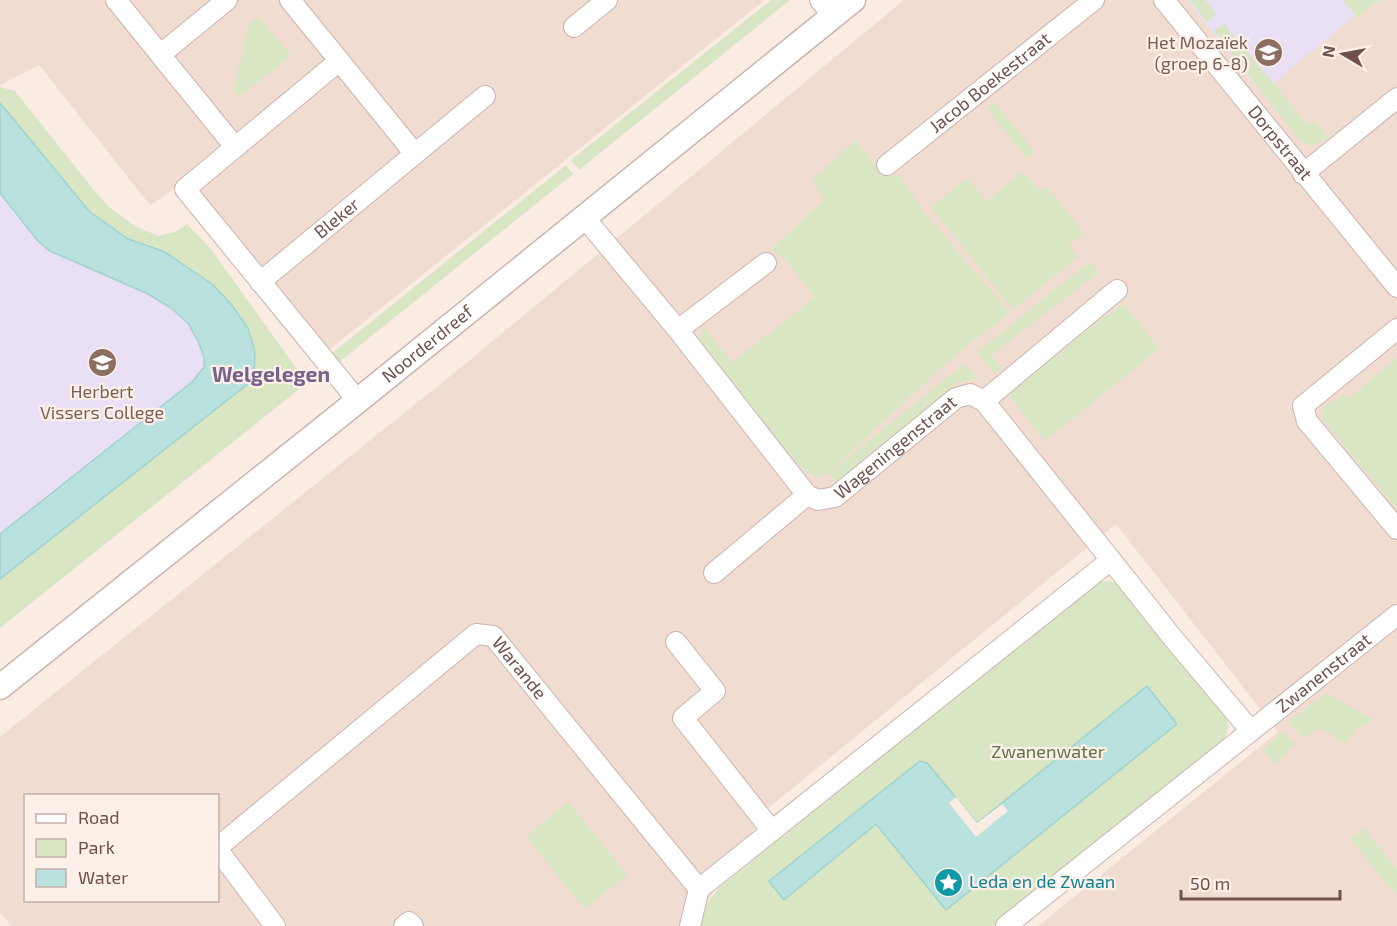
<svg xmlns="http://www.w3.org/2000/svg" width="1397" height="926" font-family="'Exo 2',sans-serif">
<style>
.residential{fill:#f1dcd2;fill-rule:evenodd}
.education{fill:#e9e0f6}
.green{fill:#d9e6c3}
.water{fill:#b9e1de;stroke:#a1d2ce;stroke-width:1.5}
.pier{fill:#faebe3}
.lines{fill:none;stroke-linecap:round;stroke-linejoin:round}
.minor-casing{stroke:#ccb4ad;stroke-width:22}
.tertiary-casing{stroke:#ccb4ad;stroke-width:27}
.minor{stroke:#fff;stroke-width:20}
.tertiary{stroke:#fff;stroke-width:24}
.labels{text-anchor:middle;stroke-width:4.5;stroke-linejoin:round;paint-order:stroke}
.education-label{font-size:18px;fill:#785e54;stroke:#fdf0e8;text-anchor:end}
.street-label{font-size:18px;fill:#6f504b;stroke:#fdf0e8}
.park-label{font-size:18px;fill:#5e7444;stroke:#fdf0e8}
.culture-label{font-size:18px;fill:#0d838f;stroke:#fdf0e8;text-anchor:start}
.quarter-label{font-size:21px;font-weight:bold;fill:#75638c;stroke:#fdf0e8}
</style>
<rect width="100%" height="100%" fill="#faebe3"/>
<g class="residential">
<polygon points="0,0 765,0 326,352 188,180 150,205 39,65 0,85"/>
<path d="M 904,0 L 1397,0 L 1397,926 L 1038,926 L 1278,732 L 1116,524 L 767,809 L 691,926 L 11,926 L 0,912 L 0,737 L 453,374 ZM 26,796 L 218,796 L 218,900 L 26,900 Z"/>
</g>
<g class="education">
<polygon points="1187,0 1370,0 1358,14 1261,93"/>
<polygon points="0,193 37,240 50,251 148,294 171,307 188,323 199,343 204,358 204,367 192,382 0,534"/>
</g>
<g class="green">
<polygon points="771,0 790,0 579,170 571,160"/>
<polygon points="1189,0 1205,0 1217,14 1207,22"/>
<polygon points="1343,0 1380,0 1357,17"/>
<polygon points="258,16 291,56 239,97 233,91 250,22"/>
<path d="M 1224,24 L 1308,125 L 1315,121 L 1328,137 C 1317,146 1311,148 1299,140 L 1214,31 Z"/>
<polygon points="0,87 15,91 93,189 110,208 135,226 158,236 175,232 187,224 210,248 307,383 0,628 0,579 249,383 248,328 231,305 212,284 163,251 128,239 90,212 0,103"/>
<polygon points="994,102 1035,152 1027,159 987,109"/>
<polygon points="856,140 873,164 880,161 893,176 898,175 926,214 1010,313 960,351 821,479 807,473 782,447 699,341 704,327 733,364 739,357 815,297 786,260 771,250 824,199 812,180"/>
<polygon points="566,165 573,174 337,364 330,355"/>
<polygon points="1022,171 1040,191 1047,186 1084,233 1069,245 1078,257 1013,310 931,207 967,178 987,201"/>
<polygon points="1089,262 1099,273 991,355 1002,369 995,374 977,352"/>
<polygon points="1123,304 1159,349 1045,441 1008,394 1099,321"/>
<polygon points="1397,357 1397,509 1323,420 1323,407 1343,395 1351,397"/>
<polygon points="965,363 979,379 958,382 836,482 829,473"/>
<path d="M 1110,581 L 1120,585 L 1222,711 C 1229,722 1231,730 1222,741 L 992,926 L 701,926 L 707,903 L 720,887 L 1089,590 L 1100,582 Z"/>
<polygon points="1326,693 1374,720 1356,729 1346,744 1320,728 1303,738 1289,721"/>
<polygon points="1283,731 1296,745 1274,764 1262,751"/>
<polygon points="568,802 627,875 585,909 526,837"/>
<polygon points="1363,828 1397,869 1397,896 1350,839"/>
</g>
<g class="water">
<polygon points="0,103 90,212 128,239 163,251 212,284 231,304 248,328 255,352 254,373 249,383 0,579 0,534 192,382 204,367 204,358 199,343 188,323 171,308 148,294 50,251 37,240 0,193"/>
<polygon points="1147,686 1177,724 946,910 876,824 784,900 769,881 920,761 927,763 977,823"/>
</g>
<polygon class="pier" points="956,797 977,823 1002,804 1008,811 976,837 949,803"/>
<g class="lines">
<defs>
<g id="minor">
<polyline points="116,0 235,147"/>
<polyline points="290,0 415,154"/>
<polyline points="820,0 833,16"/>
<path id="s1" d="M 1164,0 L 1397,287"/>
<polyline points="574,27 607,0"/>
<polyline points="161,54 227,0"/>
<polyline points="339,61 185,189 358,401"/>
<path id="s2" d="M 887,165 L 1094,0"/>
<polyline points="1303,174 1397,98"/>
<path id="s3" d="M 584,217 L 678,330 L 807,495 L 818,500 L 835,497 L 956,398 L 970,394 L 984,401 L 1111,560"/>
<path id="s4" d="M 260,282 L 485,96"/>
<polyline points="1397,329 1303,406 1307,421 1397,529"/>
<polyline points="678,330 766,263"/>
<polyline points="984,401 1117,290"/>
<polyline points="714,573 807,495"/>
<polyline points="676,642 715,691 683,718 772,831"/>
<path id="s5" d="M 1251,731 L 1397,615"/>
<path id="s6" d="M 218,847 L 476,634 L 493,636 L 699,889"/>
<polyline points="218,850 275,926"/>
<polyline points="699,889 1111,560 1172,637 1251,731 1006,926"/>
<polyline points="404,926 409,922 413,926"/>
<polyline points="690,926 699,889"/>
</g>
<g id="tertiary">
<path id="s7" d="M 0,687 L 350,407 L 853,0"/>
</g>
</defs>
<use href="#minor" class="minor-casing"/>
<use href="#tertiary" class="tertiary-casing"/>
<use href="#minor" class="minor"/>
<use href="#tertiary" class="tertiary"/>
</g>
<defs>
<symbol id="school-disc" viewBox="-11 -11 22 22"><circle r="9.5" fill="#8d6e63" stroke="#fdf0e8"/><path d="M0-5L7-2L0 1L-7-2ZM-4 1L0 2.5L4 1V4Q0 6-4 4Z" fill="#fff"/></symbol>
<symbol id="sight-disc" viewBox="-11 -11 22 22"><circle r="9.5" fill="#0f9aa8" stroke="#fdf0e8"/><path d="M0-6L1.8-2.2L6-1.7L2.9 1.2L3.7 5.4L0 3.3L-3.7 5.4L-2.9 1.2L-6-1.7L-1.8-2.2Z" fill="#fff"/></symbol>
</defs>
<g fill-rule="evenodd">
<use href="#school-disc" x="1252" y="36" width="33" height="33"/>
<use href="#school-disc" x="86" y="346" width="33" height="33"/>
<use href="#sight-disc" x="932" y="866" width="33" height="33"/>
</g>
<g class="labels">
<g class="education-label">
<text x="1248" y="49">Het Mozaïek<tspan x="1248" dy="21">(groep 6-8)</tspan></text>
<text x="102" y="398" text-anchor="middle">Herbert<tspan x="102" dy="21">Vissers College</tspan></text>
</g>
<g class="street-label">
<text dy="6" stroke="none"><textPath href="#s2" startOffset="132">Jacob Boekestraat</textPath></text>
<text dy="6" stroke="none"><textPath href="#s1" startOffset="184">Dorpstraat</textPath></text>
<text dy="6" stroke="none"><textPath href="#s4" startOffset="100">Bleker</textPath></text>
<text dy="6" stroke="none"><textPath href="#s7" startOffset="548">Noorderdreef</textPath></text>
<text dy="6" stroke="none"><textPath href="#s3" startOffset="464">Wageningenstraat</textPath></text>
<text dy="6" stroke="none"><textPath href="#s6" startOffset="393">Warande</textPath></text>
<text dy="6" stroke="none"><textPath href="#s5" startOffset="93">Zwanenstraat</textPath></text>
</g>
<g class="park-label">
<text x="1048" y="758">Zwanenwater</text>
</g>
<g class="culture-label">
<text x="969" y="888">Leda en de Zwaan</text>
</g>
<g class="quarter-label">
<text x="271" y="382">Welgelegen</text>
</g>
</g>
<rect x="24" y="794" width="195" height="108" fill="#fdf0e8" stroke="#c4b0a9" stroke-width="1.5"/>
<rect x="36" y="814" width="30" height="9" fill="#ffffff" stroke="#c4b0a9" stroke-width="1.5"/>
<text x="78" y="824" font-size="18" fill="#6f504b">Road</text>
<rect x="36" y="839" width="30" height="18" fill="#d9e6c3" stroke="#c4b0a9" stroke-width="1.5"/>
<text x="78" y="854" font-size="18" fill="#6f504b">Park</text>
<rect x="36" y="869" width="30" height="18" fill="#b9e1de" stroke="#c4b0a9" stroke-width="1.5"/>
<text x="78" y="884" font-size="18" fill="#6f504b">Water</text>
<g transform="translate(1343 54) rotate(280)" stroke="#fdf0e8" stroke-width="4.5" paint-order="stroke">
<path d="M0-4.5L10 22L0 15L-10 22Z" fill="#6f504b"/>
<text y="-9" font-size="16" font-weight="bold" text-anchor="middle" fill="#6f504b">N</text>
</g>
<path d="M1181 890v9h159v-9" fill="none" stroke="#6f504b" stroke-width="3"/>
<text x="1190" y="890" font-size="18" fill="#6f504b" stroke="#fdf0e8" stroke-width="4.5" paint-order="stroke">50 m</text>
</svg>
